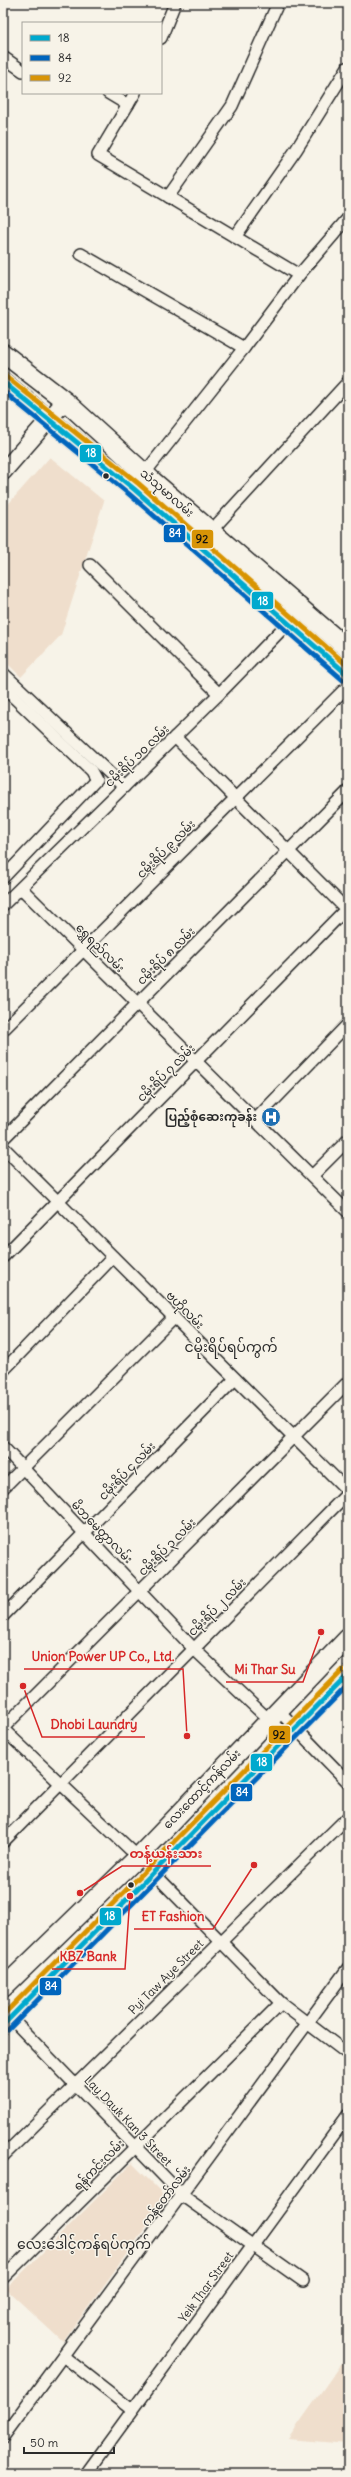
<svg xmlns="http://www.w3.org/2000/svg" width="351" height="2477" font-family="Delius,'Noto Sans Myanmar',sans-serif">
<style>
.built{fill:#efdecc}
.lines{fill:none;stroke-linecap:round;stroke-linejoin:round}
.street-casing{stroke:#2b2b2b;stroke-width:14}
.secondary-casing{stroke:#2b2b2b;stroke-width:19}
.primary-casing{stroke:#2b2b2b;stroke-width:21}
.street{stroke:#f7f3e8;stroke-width:11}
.secondary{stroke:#f7f3e8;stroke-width:16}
.primary{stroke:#f7f3e8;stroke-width:18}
.bus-1-casing{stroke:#f7f3e8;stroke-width:8}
.bus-2-casing{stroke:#f7f3e8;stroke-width:8}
.bus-3-casing{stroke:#f7f3e8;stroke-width:8}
.bus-1{stroke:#00a9ce;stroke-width:5}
.bus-2{stroke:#0065bd;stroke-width:5}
.bus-3{stroke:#d89406;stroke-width:5}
.bus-dot{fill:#2b2b2b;stroke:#f7f3e8;stroke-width:1.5}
.labels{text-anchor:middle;stroke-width:3;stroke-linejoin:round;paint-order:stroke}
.street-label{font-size:12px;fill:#2b2b2b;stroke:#f7f3e8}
.poi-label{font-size:12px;font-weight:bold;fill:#2b2b2b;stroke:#f7f3e8;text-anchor:end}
.quarter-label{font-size:14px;fill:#2b2b2b;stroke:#f7f3e8}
.leader{fill:none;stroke:#d62828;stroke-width:1.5}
.callout-dot{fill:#d62828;stroke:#f7f3e8;stroke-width:1.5}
.callout-label{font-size:13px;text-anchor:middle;font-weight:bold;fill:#d62828;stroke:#f7f3e8;stroke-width:3;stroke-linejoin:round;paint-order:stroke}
.line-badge{stroke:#f7f3e8;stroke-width:1.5}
.badge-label{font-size:11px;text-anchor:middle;font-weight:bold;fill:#fff}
.pale-badge-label{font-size:11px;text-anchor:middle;font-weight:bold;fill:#111}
</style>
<rect width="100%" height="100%" fill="#f7f3e8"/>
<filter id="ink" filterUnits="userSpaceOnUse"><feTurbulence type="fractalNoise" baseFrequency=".025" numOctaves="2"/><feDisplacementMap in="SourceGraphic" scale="8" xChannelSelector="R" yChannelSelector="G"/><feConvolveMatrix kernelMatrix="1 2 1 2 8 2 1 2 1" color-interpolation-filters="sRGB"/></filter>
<g filter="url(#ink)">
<g class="built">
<polygon points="50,457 104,501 61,635 21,677 3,659 3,510"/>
<polygon points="132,2163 167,2198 63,2342 6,2289"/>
<polygon points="348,2354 348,2444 288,2439"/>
</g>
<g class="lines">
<defs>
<g id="street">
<polyline points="161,38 175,3"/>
<polyline points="3,57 23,71"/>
<polyline points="108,93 128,105"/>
<polyline points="135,93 98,155 299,275"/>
<polyline points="168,197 232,106 278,3"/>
<polyline points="235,237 296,150 348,67"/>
<polyline points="81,254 244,348"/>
<polyline points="144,474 244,348 299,275 348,218"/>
<polyline points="211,531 348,382"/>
<polyline points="90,565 219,694"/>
<polyline points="3,673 124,787"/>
<polyline points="3,687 91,771 96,780 3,878"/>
<polyline points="175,737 348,911"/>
<polyline points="21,888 348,1212"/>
<polyline points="3,905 219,694 288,623"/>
<polyline points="3,1030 348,686"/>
<polyline points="255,1120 348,1024"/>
<polyline points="3,1139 348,791"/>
<polyline points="3,1147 348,1491"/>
<polyline points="312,1176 348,1140"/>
<polyline points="3,1257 348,907"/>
<polyline points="3,1371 113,1257"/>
<polyline points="3,1447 194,1649 287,1737"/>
<polyline points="3,1488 174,1317"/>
<polyline points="3,1616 235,1379"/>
<polyline points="278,1710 348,1782"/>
<polyline points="3,1728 348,1382"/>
<polyline points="3,1729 138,1857 281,2003 348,2054"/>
<polyline points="3,1842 348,1493"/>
<polyline points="3,2010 183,2196 303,2281"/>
<polyline points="3,2156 348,1817"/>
<polyline points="3,2278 281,2003"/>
<polyline points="63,2356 132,2410"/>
<polyline points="3,2437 348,1968"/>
<polyline points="86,2474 348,2115"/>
</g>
<polyline id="secondary" points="3,472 65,401"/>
<g id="primary">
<polyline points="3,353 65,401 153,481 348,649"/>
<polyline points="3,382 134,489 348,675"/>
<polyline points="3,1988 138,1857 348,1638"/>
<polyline points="3,2025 348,1675"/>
</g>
</defs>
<use href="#street" class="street-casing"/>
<use href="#secondary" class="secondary-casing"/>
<use href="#primary" class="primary-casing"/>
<use href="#street" class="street"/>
<use href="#secondary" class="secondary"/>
<use href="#primary" class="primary"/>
<defs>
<g id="bus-1">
<polyline points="3,382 134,489 348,675"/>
<polyline points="3,2025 348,1675"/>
</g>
<g id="bus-2">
<polyline points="3,391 129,494 343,680"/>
<polyline points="8,2030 348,1685"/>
</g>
<g id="bus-3">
<polyline points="7,377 139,484 348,666"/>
<polyline points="3,2015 343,1670"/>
</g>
</defs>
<use href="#bus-1" class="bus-1-casing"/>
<use href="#bus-2" class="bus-2-casing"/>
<use href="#bus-3" class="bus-3-casing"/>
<use href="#bus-1" class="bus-1"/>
<use href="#bus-2" class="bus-2"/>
<use href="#bus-3" class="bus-3"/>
</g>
</g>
<defs>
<symbol id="hospital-disc" viewBox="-11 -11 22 22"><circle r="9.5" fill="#1f6fb2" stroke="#f7f3e8"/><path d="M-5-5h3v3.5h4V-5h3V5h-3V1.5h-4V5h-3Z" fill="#fff"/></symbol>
</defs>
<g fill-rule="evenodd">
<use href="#hospital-disc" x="260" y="1106" width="22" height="22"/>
</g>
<g class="bus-dot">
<circle cx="106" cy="476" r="3.5"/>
<circle cx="131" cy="1885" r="3.5"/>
</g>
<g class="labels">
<g class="street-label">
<text transform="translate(167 493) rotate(41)" y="4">သံသုမာလမ်း</text>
<text transform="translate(137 756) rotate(-44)" y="4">ငမိုးရိပ် ၁၀ လမ်း</text>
<text transform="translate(166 849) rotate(-45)" y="4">ငမိုးရိပ် ၉ လမ်း</text>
<text transform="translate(100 948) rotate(45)" y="4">ရွှေရည်လမ်း</text>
<text transform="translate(166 956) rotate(-45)" y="4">ငမိုးရိပ် ၈ လမ်း</text>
<text transform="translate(166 1073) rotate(-45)" y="4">ငမိုးရိပ် ၇ လမ်း</text>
<text transform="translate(185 1310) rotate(45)" y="4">ဗဟိုလမ်း</text>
<text transform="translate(127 1471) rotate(-46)" y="4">ငမိုးရိပ် ၄ လမ်း</text>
<text transform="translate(102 1532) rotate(46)" y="4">မိဘမေတ္တာလမ်း</text>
<text transform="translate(167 1547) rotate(-45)" y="4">ငမိုးရိပ် ၃ လမ်း</text>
<text transform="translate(217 1607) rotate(-45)" y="4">ငမိုးရိပ် ၂ လမ်း</text>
<text transform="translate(202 1789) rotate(-46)" y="4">လေးထောင့်ကန်လမ်း</text>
<text transform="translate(166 1977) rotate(-45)" y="4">Pyi Taw Aye Street</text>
<text transform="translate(128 2121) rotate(46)" y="4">Lay Dauk Kan 3 Street</text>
<text transform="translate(99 2165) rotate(-45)" y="4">ရန်ကင်းလမ်း</text>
<text transform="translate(166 2196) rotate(-53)" y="4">ကန်တော်လမ်း</text>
<text transform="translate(206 2287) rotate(-54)" y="4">Yeik Thar Street</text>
</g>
<g class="poi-label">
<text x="257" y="1121">ပြည့်စုံဆေးကုခန်း</text>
</g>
<g class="quarter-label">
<text x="231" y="1352">ငမိုးရိပ်ရပ်ကွက်</text>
<text x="84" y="2249">လေးဒေါင့်ကန်ရပ်ကွက်</text>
</g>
</g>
<path class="leader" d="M187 1736L183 1669H24M321 1632L303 1682H226M23 1686L42 1737H145M80 1893L122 1866H211M254 1865L213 1929H134M130 1896L125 1969H52"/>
<g class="callout-dot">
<circle cx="187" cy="1736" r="4"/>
<circle cx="321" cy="1632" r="4"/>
<circle cx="23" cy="1686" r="4"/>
<circle cx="80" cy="1893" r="4"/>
<circle cx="254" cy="1865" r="4"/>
<circle cx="130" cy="1896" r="4"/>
</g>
<g class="callout-label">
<text x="103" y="1661">Union Power UP Co., Ltd.</text>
<text x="265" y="1674">Mi Thar Su</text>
<text x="94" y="1729">Dhobi Laundry</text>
<text x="166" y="1858">တန့်ယန်းသား</text>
<text x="173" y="1921">ET Fashion</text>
<text x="88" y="1961">KBZ Bank</text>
</g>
<g class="line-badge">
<rect x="79" y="444" width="23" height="19" rx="4" fill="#00a9ce"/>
<rect x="163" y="524" width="23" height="19" rx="4" fill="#0065bd"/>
<rect x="191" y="529" width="23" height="20" rx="4" fill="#d89406"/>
<rect x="251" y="591" width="23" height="19" rx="4" fill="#00a9ce"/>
<rect x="268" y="1725" width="23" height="19" rx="4" fill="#d89406"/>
<rect x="250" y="1753" width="23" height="19" rx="4" fill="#00a9ce"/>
<rect x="230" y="1783" width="23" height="19" rx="4" fill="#0065bd"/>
<rect x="99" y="1907" width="23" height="19" rx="4" fill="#00a9ce"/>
<rect x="39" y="1977" width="23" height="19" rx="4" fill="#0065bd"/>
</g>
<g class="badge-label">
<text x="91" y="457">18</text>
<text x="175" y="537">84</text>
<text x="263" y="605">18</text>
<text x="262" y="1766">18</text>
<text x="242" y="1796">84</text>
<text x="110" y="1920">18</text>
<text x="51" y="1990">84</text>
</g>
<g class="pale-badge-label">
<text x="202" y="543">92</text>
<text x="279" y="1739">92</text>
</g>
<rect width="351" height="2477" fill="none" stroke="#f7f3e8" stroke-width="16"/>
<rect x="8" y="8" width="335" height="2461" fill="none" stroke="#2b2b2b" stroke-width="1.5" filter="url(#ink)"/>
<rect x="22" y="22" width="140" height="72" fill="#f7f3e8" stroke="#a5a39c"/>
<rect x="30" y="35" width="20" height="6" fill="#00a9ce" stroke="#a5a39c"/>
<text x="58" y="42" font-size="12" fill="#2b2b2b">18</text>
<rect x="30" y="55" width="20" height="6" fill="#0065bd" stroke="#a5a39c"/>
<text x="58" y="62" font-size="12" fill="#2b2b2b">84</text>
<rect x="30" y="75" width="20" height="6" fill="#d89406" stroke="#a5a39c"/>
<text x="58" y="82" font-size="12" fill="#2b2b2b">92</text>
<path d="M24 2447v6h90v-6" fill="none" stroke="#2b2b2b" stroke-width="2"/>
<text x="30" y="2447" font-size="12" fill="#2b2b2b" stroke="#f7f3e8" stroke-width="3" paint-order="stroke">50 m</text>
</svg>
